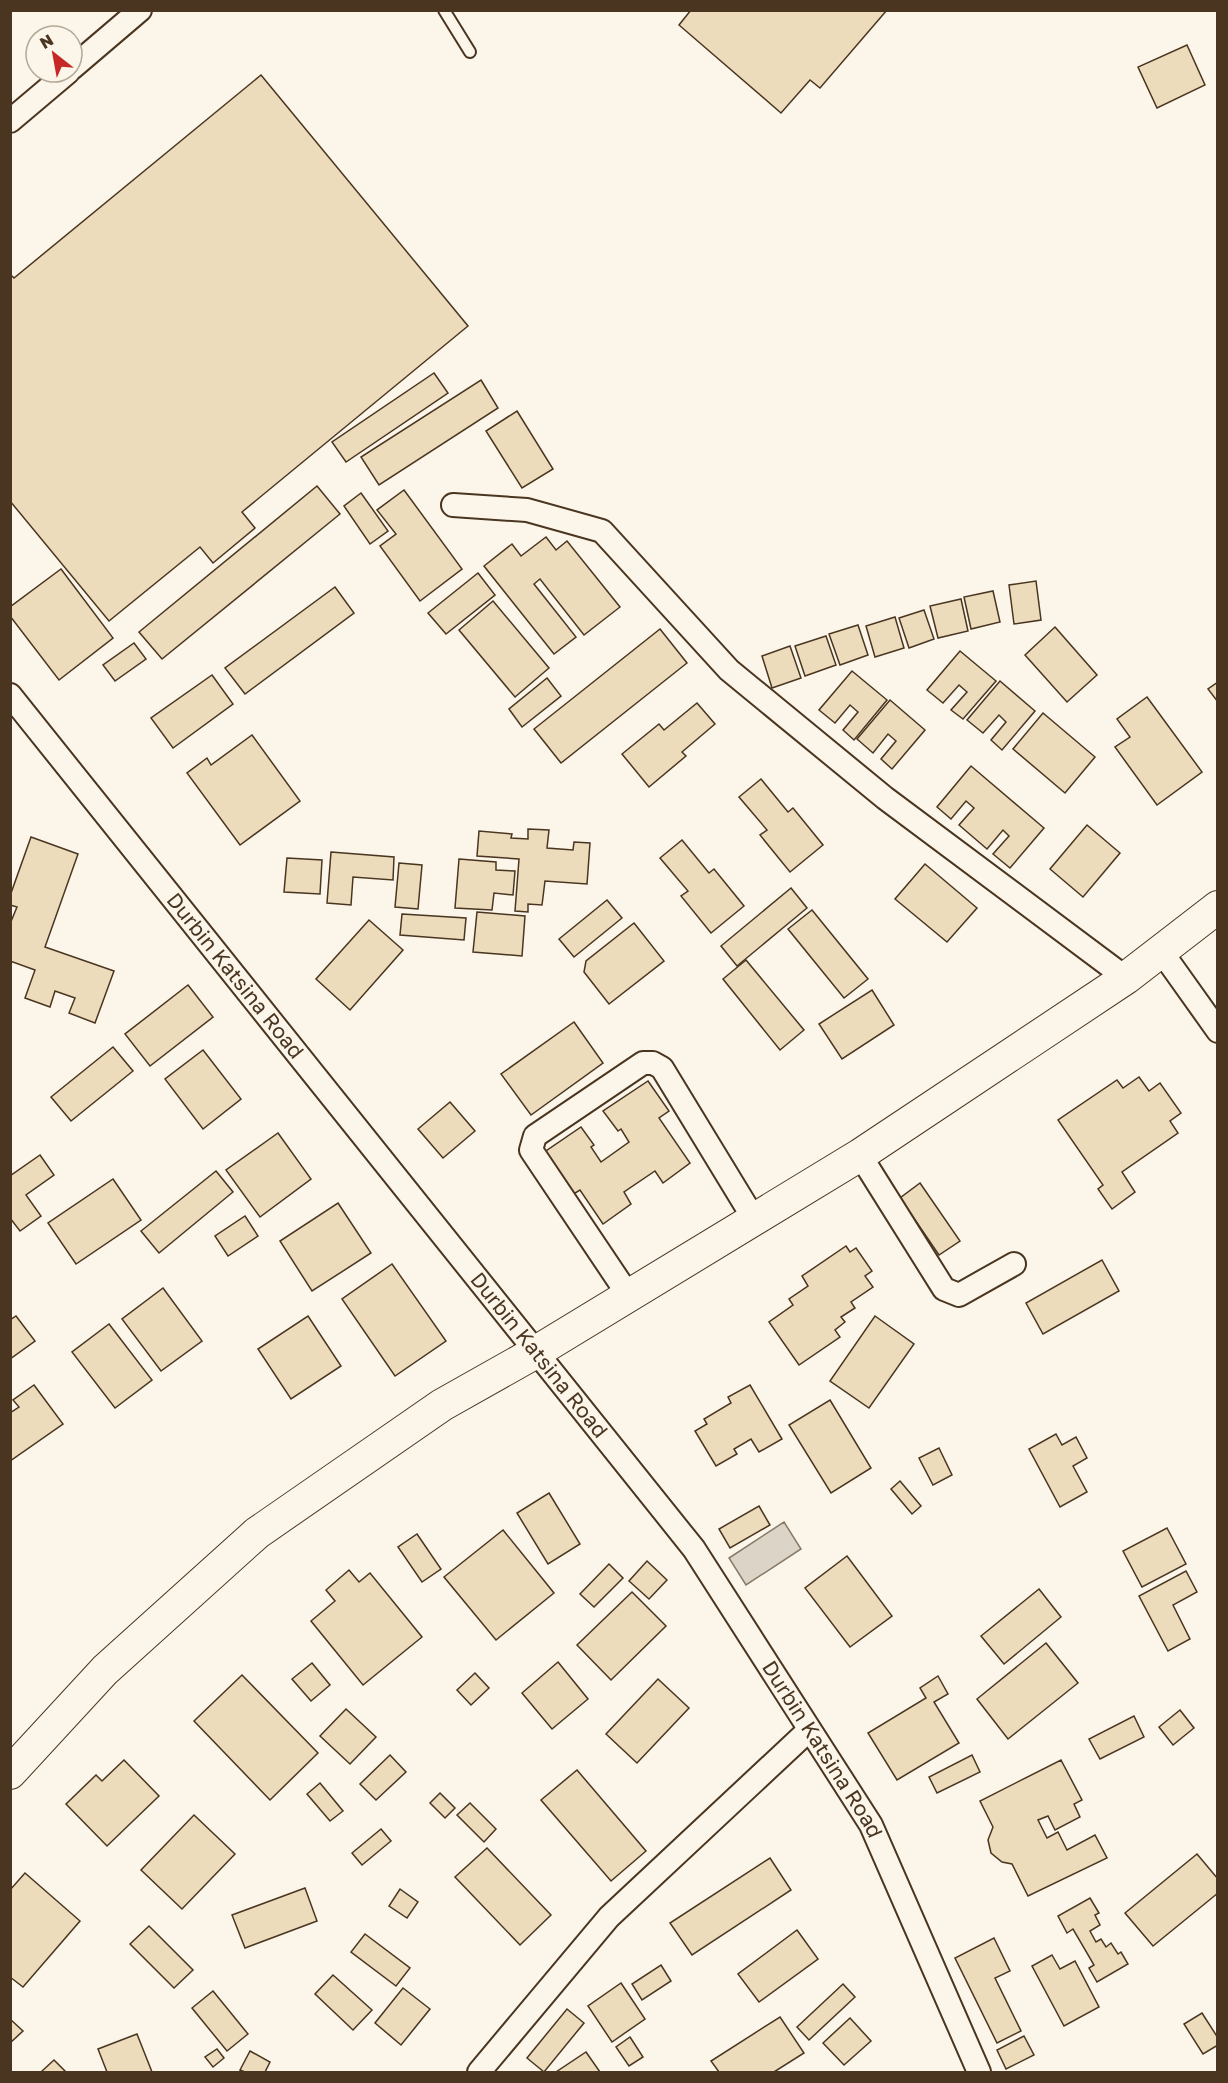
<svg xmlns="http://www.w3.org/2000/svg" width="1228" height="2083" font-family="'Golos Text',sans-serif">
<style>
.water{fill:#dcd4c6;stroke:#887966;stroke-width:1.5}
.building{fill:#ecdcbc;stroke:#4a3520;stroke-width:1.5}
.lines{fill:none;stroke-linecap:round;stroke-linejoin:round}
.lane-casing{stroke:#4a3520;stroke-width:14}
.street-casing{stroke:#4a3520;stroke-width:26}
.secondary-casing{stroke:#4a3520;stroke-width:34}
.lane{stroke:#fbf6e9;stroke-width:10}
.street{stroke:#fbf6e9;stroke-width:22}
.secondary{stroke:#fbf6e9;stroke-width:32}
.labels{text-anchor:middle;stroke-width:4.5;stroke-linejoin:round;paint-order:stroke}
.street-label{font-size:21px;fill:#4a3520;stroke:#fbf6e9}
</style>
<rect width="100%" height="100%" fill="#fbf6e9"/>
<polygon class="water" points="784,1522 801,1549 746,1585 729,1558"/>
<g class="building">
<polygon points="691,10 887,10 820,88 810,80 781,113 679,25"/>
<polygon points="1187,45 1205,85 1157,108 1138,67"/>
<polygon points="261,75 468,326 242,512 255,528 213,563 200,547 109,621 10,501 10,274 14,278"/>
<polygon points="434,373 448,393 346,462 332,442"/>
<polygon points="481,380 498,408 379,485 361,457"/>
<polygon points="517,411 553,469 522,488 486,431"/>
<polygon points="317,486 340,514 162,659 139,632"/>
<polygon points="404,490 462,569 420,601 380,546 396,534 377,510"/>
<polygon points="361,493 388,531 370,544 344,506"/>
<polygon points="546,537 556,550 567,541 620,607 584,635 540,579 534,584 576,637 554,654 484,566 512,544 521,556"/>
<polygon points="61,569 113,638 59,680 10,616 10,607"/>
<polygon points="478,573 495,595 446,634 428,613"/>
<polygon points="1036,581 1041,620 1014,624 1009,585"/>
<polygon points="335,587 354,613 245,694 225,668"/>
<polygon points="993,591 1000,622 971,629 964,597"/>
<polygon points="961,599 968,631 938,638 930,606"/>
<polygon points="493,601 549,668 515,697 459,630"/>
<polygon points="924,610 934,639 909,648 899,618"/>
<polygon points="895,617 904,648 875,657 866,626"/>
<polygon points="858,625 868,655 840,665 829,634"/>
<polygon points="1055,627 1097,675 1067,702 1025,655"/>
<polygon points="660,629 687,663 561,763 534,729"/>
<polygon points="826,636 836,665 805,676 795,646"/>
<polygon points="134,643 146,659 115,681 103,665"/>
<polygon points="790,646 801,678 772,688 762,656"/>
<polygon points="960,651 996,681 963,719 951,710 967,692 959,685 943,703 927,690"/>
<polygon points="852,671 887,700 854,740 843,730 858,712 850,705 835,723 819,710"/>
<polygon points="212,675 233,704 173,748 151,718"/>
<polygon points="547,678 561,696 522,727 509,709"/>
<polygon points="1000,681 1035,711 1002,750 991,740 1006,722 999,715 983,733 967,720"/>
<polygon points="1218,682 1218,702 1208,689"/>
<polygon points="1147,697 1202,772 1157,805 1115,747 1130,737 1117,719"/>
<polygon points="890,700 925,730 892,769 881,759 896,741 888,734 873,753 857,739"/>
<polygon points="697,703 715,724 682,752 686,756 649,787 622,754 659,724 664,730"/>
<polygon points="1043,713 1095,757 1065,793 1013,749"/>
<polygon points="252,735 300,801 240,845 187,773 207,758 211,765"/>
<polygon points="971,766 1044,828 1010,868 993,854 1009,836 1003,830 987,849 959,825 974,808 966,801 951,819 937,807"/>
<polygon points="761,779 788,812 793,808 823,845 790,872 760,835 767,830 739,797"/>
<polygon points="1087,825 1120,853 1083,897 1050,869"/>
<polygon points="528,829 549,830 547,848 573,850 574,842 590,843 587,884 545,881 542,905 528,904 528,912 515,911 519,859 477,856 479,831 512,834 511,838 528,839"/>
<polygon points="31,837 78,854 45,947 114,971 95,1023 69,1013 75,998 55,991 50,1007 25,998 35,970 10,961 10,924 17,907 10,905 10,896"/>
<polygon points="682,840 709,873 714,869 744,906 711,933 681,896 688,891 660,858"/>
<polygon points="331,852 394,857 393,880 353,877 351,905 327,903"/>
<polygon points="287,858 322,860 320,894 284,892"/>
<polygon points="459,859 496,862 496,870 515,871 513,895 494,893 492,910 455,908"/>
<polygon points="399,863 422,865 418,909 395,907"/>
<polygon points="925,864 977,908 947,942 895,899"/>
<polygon points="791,888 807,908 737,966 721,946"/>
<polygon points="607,900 622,918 574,957 559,939"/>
<polygon points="812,910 868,979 844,998 788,929"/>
<polygon points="477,912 525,916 522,956 473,952"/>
<polygon points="402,914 466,918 464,940 400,935"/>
<polygon points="369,920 403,950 350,1010 316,979"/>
<polygon points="634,923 664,961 609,1004 584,972 586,961"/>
<polygon points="746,960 804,1030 780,1050 723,979"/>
<polygon points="188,985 213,1017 150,1066 125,1034"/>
<polygon points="872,990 894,1025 842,1059 819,1024"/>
<polygon points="574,1022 603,1063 531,1115 501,1074"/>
<polygon points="113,1047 133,1071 71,1121 51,1097"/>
<polygon points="203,1050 241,1099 203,1129 165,1079"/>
<polygon points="1139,1077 1149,1091 1160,1083 1181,1113 1170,1121 1178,1133 1122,1172 1135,1192 1112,1209 1098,1189 1103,1185 1058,1120 1117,1080 1123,1088"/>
<polygon points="648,1081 669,1111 659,1118 690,1163 663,1183 655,1171 624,1192 631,1204 603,1224 580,1190 572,1195 543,1153 581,1127 594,1145 591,1147 601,1162 629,1142 621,1129 618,1131 603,1111"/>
<polygon points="450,1102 475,1131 443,1158 418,1129"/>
<polygon points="278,1133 311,1179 260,1217 226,1170"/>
<polygon points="40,1155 54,1175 26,1195 41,1216 20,1231 10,1218 10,1176"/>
<polygon points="216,1171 233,1192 159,1253 141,1231"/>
<polygon points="113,1179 141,1220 76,1264 48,1223"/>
<polygon points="920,1183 960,1241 939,1255 900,1198"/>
<polygon points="338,1203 371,1253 312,1291 280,1241"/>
<polygon points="245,1216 258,1236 228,1256 215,1236"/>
<polygon points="846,1246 850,1252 856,1248 872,1271 865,1276 873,1287 851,1302 855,1308 841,1317 845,1322 835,1330 840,1337 799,1365 769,1322 793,1305 789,1299 808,1286 802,1276"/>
<polygon points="1102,1260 1119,1291 1043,1334 1026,1303"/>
<polygon points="392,1264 446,1341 395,1376 342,1299"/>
<polygon points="163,1288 202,1341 161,1371 122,1319"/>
<polygon points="16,1316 35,1341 10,1359 10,1320"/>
<polygon points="308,1316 341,1366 291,1399 258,1349"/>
<polygon points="875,1316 914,1344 869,1408 830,1381"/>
<polygon points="109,1324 152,1380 115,1408 72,1352"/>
<polygon points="34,1385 63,1424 10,1461 10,1413 19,1407 13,1400"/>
<polygon points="750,1385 782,1439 759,1452 751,1439 734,1449 737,1454 716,1466 695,1431 707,1424 704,1419 731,1403 728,1397"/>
<polygon points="830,1400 871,1468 831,1493 789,1425"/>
<polygon points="1056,1434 1062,1445 1076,1437 1087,1458 1073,1466 1087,1492 1060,1507 1029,1449"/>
<polygon points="939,1448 952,1475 933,1485 919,1458"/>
<polygon points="900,1481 921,1506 912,1514 891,1489"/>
<polygon points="549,1493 580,1544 548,1564 517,1513"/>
<polygon points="759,1506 770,1525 730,1548 719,1529"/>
<polygon points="1167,1528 1186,1564 1142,1587 1123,1551"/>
<polygon points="503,1530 554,1593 496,1640 444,1577"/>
<polygon points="417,1534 441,1569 422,1582 398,1547"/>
<polygon points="847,1556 892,1616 850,1647 805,1588"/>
<polygon points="647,1561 667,1580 649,1599 629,1581"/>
<polygon points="609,1564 623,1578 594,1607 580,1594"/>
<polygon points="349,1570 359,1582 370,1573 422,1637 363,1685 311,1621 335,1601 326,1590"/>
<polygon points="1186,1571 1197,1592 1173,1605 1190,1639 1168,1651 1139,1596"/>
<polygon points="1039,1589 1061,1617 1004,1664 981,1636"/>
<polygon points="632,1592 666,1626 611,1680 577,1645"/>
<polygon points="1046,1643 1078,1683 1008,1739 977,1699"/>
<polygon points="558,1662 588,1699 552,1729 522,1693"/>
<polygon points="312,1663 330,1685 311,1701 292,1679"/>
<polygon points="475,1673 489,1688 471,1705 457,1690"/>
<polygon points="242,1675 318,1753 270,1800 194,1721"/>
<polygon points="938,1676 948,1694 934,1702 959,1743 897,1780 868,1733 926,1698 920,1688"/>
<polygon points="658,1679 689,1708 637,1763 606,1734"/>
<polygon points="346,1709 376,1737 350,1764 320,1736"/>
<polygon points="1180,1710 1194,1728 1173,1745 1159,1727"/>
<polygon points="1134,1716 1144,1737 1100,1759 1089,1739"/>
<polygon points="390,1755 406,1772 376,1800 360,1784"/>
<polygon points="972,1755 980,1772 937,1793 929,1777"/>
<polygon points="124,1760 159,1796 107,1846 66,1804 96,1775 102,1781"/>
<polygon points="1061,1760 1082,1800 1074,1804 1080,1817 1055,1830 1048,1816 1038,1820 1047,1838 1058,1832 1067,1850 1095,1835 1107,1858 1028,1896 1012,1864 1002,1862 991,1853 988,1840 993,1827 980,1801"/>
<polygon points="577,1770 646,1851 611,1881 541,1800"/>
<polygon points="320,1783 343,1811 330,1821 307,1794"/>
<polygon points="440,1793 455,1808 445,1818 430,1803"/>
<polygon points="470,1803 496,1829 484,1842 457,1815"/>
<polygon points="194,1815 235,1854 182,1909 141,1870"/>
<polygon points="381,1829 391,1841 362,1865 352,1853"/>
<polygon points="487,1848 551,1915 520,1945 455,1877"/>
<polygon points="1197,1854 1218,1879 1218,1893 1153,1946 1125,1913"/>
<polygon points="770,1858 791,1890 692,1955 670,1923"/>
<polygon points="25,1873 80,1921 23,1987 10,1977 10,1890"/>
<polygon points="305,1888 317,1921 245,1948 232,1915"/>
<polygon points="400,1889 418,1902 407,1918 389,1906"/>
<polygon points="1090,1898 1099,1913 1095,1915 1100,1925 1090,1931 1096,1942 1101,1939 1106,1947 1111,1943 1118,1954 1121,1952 1128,1964 1097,1982 1089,1968 1094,1965 1073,1929 1067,1933 1058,1916"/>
<polygon points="149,1926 193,1970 174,1988 130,1944"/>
<polygon points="797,1930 818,1959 759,2002 738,1974"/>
<polygon points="365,1934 410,1968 396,1986 351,1952"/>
<polygon points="994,1938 1010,1971 995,1978 1021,2031 997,2043 955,1958"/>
<polygon points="1052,1955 1060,1969 1075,1961 1099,2007 1064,2026 1032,1966"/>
<polygon points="661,1965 671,1981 642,2000 632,1984"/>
<polygon points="333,1975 372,2010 353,2030 315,1994"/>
<polygon points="621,1983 645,2019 612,2042 588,2006"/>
<polygon points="843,1984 855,1997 809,2040 797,2027"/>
<polygon points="403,1988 430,2009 401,2045 375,2023"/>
<polygon points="213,1991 248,2034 227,2051 192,2008"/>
<polygon points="567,2009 584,2023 544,2072 527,2058"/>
<polygon points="1202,2013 1218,2038 1218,2045 1203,2054 1184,2024"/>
<polygon points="780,2017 804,2053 774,2072 719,2072 711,2061"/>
<polygon points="850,2018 871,2041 844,2065 823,2043"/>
<polygon points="10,2019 23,2031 10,2043"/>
<polygon points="137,2034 152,2072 107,2072 98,2049"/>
<polygon points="1024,2036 1034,2055 1006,2069 997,2050"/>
<polygon points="630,2037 643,2057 629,2066 616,2047"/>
<polygon points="217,2049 224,2058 213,2067 205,2057"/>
<polygon points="250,2051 270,2062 265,2072 245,2072 240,2070"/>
<polygon points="586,2052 600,2072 556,2072"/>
<polygon points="54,2060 66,2072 41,2072"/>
</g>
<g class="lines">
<defs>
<polyline id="lane" points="444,10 470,52"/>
<g id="street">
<polyline points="72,68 140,10"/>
<polyline points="10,121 68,72"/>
<polyline points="453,505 527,510 602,531 729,670 885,798 1126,978"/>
<path id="s1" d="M 10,695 L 694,1549 L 871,1825 L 979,2072"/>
<polyline points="1161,951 1218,1031"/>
<polyline points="860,1155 944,1289 959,1295 1014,1264"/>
<polyline points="629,1296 531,1150 535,1136 643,1063 653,1063 662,1068 754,1219"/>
<polyline points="479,2072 609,1917 809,1730"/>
</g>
<polyline id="secondary" points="10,1773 105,1670 257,1533 442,1405 536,1352 860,1155 1126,978 1218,907"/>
</defs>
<use href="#lane" class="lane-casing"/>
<use href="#street" class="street-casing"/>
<use href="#secondary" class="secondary-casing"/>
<use href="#lane" class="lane"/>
<use href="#street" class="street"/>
<use href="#secondary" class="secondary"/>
</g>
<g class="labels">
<g class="street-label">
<text dy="7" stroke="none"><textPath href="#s1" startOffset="360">Durbin Katsina Road</textPath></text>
<text dy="7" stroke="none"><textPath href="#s1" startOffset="846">Durbin Katsina Road</textPath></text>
<text dy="7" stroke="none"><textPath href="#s1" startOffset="1332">Durbin Katsina Road</textPath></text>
</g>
</g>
<rect width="1228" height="2083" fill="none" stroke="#4a3520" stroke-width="24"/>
<g transform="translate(54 54) rotate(329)"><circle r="28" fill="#fbf6e9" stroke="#b4a999" stroke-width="1.5"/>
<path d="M0-4.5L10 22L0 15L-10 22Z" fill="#c62828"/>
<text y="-9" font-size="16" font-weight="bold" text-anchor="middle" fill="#4a3520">N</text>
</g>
</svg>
